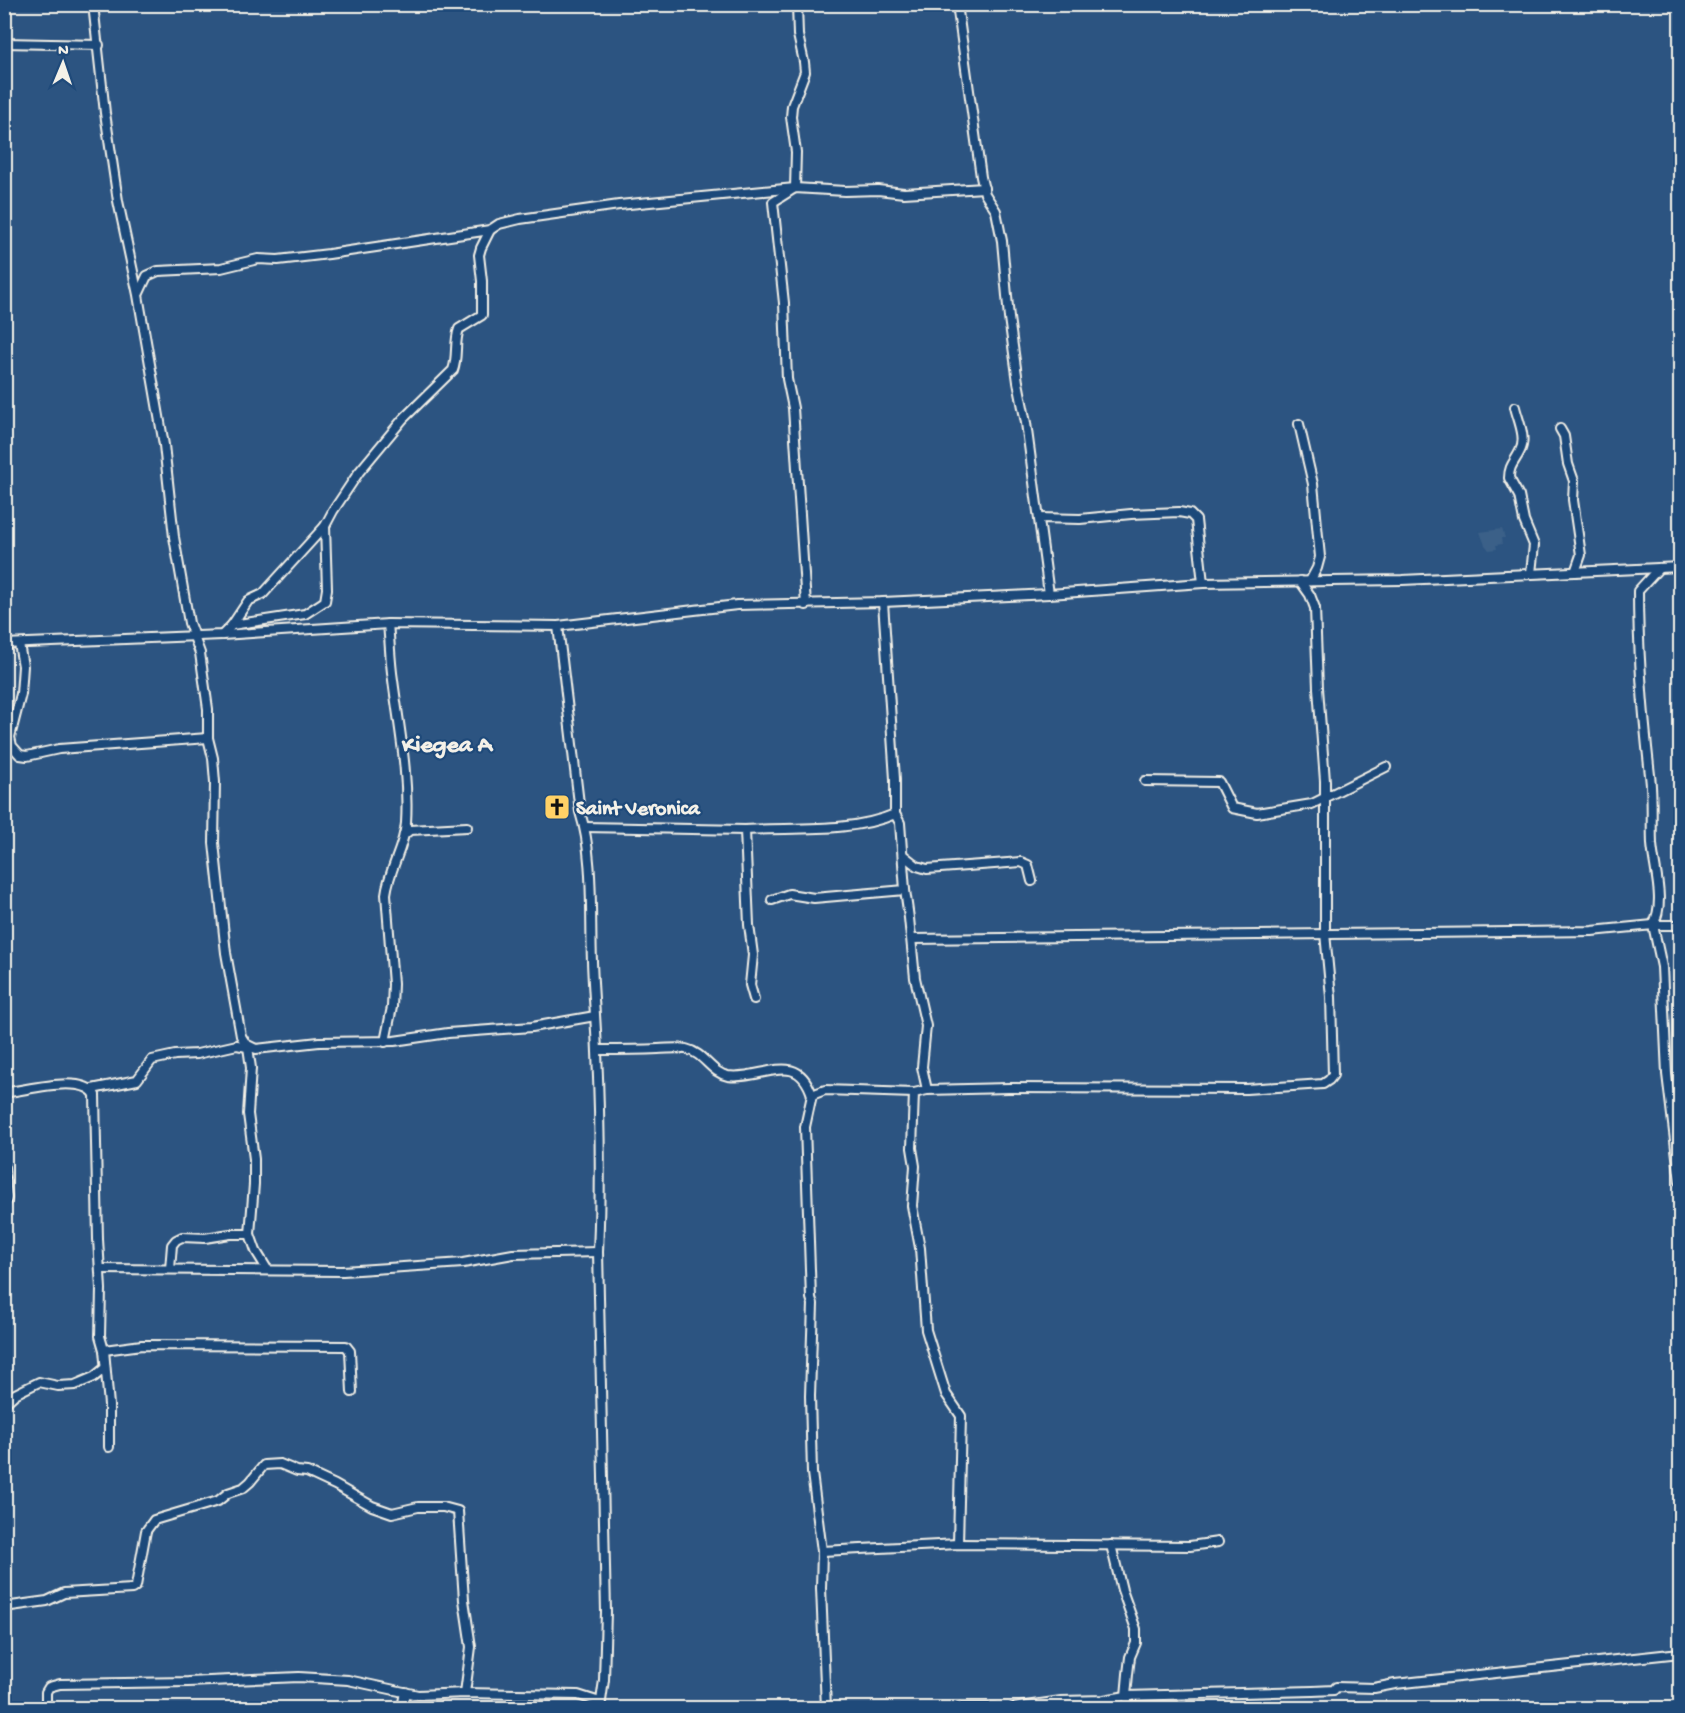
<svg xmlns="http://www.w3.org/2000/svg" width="1685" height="1713" font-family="'Gochi Hand',sans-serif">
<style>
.built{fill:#3b6088}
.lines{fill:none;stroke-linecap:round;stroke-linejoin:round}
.minor-casing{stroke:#f4f1e8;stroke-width:12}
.minor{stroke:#1f4a7a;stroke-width:8}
.labels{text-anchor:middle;stroke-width:4.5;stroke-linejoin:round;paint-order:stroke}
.poi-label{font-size:21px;font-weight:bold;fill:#f4f1e8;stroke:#1f4a7a;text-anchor:start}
.quarter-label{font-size:24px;font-weight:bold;fill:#f4f1e8;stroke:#1f4a7a}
</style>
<rect width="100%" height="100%" fill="#2c5481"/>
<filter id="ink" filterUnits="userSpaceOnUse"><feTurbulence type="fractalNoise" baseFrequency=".0167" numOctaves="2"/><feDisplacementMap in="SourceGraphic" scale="12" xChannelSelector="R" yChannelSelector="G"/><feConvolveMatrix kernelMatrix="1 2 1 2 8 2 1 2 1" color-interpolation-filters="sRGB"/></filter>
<g filter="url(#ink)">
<polygon class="built" points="1502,529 1505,538 1501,538 1502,544 1496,545 1497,549 1489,550 1485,545 1480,532"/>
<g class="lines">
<defs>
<g id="minor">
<polyline points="93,4 105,113 118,201 138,295 164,445 174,537 189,623 200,653 208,709 208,738 213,758 215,782 214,843 226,953 241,1036 246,1044 256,1049 319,1042 394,1041 448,1033 532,1027 595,1016"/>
<polyline points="797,4 798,35 804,62 805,72 792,106 791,117 796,152 795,188 773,202 784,303 787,379 793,408 806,605"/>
<polyline points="957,4 981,177 985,194 996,211 1002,241 1009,318 1018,382 1026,423 1049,594"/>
<polyline points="4,43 99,45"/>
<polyline points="139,293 147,276 158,271 221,268 258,259 278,260 329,254 490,230 499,224 520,219 619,205 795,188 845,191 878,190 904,193 984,188"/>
<path d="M 1515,407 C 1518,420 1527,438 1520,451 C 1515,462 1509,465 1509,478 L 1519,496 L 1524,521 L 1534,545 L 1531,573"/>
<polyline points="1299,424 1313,484 1320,557 1317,568 1310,581"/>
<polyline points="1560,429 1564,436 1568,464 1574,481 1573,500 1581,555 1575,572"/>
<polyline points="1039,518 1080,519 1131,514 1179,512 1190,514 1196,520 1203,583"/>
<path d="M 1659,568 L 1638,591 C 1638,652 1643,714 1650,775 C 1653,798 1651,821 1652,844 C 1654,870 1666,902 1653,925 L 1680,925"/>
<polyline points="883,602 895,779 895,814 900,823 905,890 909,918 915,978 926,1026 922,1067 927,1090 914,1093 912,1148 915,1166 912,1206 920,1248 926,1330 946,1394 961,1416 958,1544"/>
<polyline points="232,625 248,601 263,594 325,526"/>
<path d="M 558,626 L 580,812 C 594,856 590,915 592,961 C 593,992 596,1022 597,1052 C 600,1119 601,1186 598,1252 L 606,1612 L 604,1680 L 600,1708"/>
<path d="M 222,635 L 232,625 L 305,614 L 325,601 L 327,589 L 325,526 L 333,511 L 359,472 L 403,419 L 453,370 C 458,357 454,342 459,329 L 482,315 L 482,281 L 479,255 L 481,248 L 490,230"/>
<polyline points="4,644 222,635 388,624 558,626 737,605 883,602 1049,594 1203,583 1402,580 1680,567"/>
<polyline points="19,644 23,666 21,694 10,737 12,746 20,755 27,756 59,749 208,738"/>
<polyline points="1145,781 1219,782 1232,808 1257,813 1312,804 1386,767"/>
<polyline points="585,827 745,830 749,925 753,955 750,985 754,999"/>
<path d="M 745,830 C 794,827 851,833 895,814"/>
<polyline points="404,835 410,830 467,827"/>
<polyline points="903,855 917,866 927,869 1021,862 1028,865 1032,881"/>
<polyline points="772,900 789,894 814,898 905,890"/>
<polyline points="912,939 1592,931 1653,925 1662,967 1667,1074 1680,1182"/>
<path d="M 385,1042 L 392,1007 L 393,984 L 386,894 C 389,869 404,848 406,823 C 409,775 399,727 393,680 C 390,661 390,643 388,624"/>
<polyline points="248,1047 251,1068 248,1114 254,1159 254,1184 250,1234 256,1251 267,1269"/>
<path d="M 597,1050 C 618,1050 638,1050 658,1049 C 667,1049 678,1047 686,1049 C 704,1053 711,1073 728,1076 C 762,1081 797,1048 812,1095"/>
<polyline points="92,1089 137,1080 152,1060 175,1055 197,1054 237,1045 252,1048"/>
<polyline points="927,1090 1008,1088 1246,1089 1323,1084 1329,1080 1333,1075 1331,997 1325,933 1325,781 1318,688 1315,608 1310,595 1300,581"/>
<path d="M 4,1093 C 24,1090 84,1074 95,1095 L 98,1239 L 101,1289 L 100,1336 L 104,1350 L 109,1405 L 109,1447"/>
<polyline points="4,1167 7,1198 4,1210"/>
<polyline points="4,1255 4,1293"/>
<polyline points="100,1269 343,1271 463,1263 513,1254 598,1252"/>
<polyline points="170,1269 172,1245 176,1240 182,1237 205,1238 230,1234 250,1234"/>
<polyline points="104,1350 142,1345 346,1346 350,1351 352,1392"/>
<polyline points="4,1404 15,1394 39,1382 58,1386 75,1385 94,1377 105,1368"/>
<polyline points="1111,1545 1122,1590 1136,1629 1136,1643 1130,1657 1128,1674 1126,1696 1133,1708"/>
<polyline points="822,1551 958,1544 1190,1546 1218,1542"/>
<polyline points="4,1607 47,1601 64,1593 132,1589 136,1586 146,1531 154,1520 218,1501 228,1493 243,1488 250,1482 264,1465 280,1464 297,1471 307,1472 335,1485 372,1506 392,1513 418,1507 443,1507 458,1511 464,1600 471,1647 465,1693"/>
<polyline points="46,1708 46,1692 49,1687 60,1684 188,1682 299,1677 348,1680 418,1695 465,1693 578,1695 600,1702"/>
<polyline points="402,1708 405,1692"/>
<polyline points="826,1708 821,1588 822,1551 812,1473 810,1396 813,1304 811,1298 805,1127 812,1095 825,1090 914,1093"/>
<polyline points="959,1708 994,1708"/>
<polyline points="1013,1708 1061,1701 1104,1700 1126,1696 1313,1691 1334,1690 1336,1687 1374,1688 1395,1684 1680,1653"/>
</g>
</defs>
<use href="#minor" class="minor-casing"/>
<use href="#minor" class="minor"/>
</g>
</g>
<defs>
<symbol id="church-square" viewBox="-11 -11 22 22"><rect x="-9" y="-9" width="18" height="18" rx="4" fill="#ffd166" stroke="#1f4a7a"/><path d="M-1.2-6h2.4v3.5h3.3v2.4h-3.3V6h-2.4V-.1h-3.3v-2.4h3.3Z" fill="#111"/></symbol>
</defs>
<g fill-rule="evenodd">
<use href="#church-square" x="542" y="792" width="30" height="30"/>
</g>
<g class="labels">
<g class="poi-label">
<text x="576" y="814">Saint Veronica</text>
</g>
<g class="quarter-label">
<text x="447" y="751">Kiegea A</text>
</g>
</g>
<rect width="1685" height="1713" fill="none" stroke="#1f4a7a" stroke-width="24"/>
<rect x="12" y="12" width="1661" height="1689" fill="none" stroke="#f4f1e8" stroke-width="2" filter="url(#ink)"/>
<g transform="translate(63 63) rotate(2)" stroke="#1f4a7a" stroke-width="4.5" paint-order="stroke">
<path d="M0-4.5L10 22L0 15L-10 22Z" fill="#f4f1e8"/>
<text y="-9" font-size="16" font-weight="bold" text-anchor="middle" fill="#f4f1e8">N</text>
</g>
</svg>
